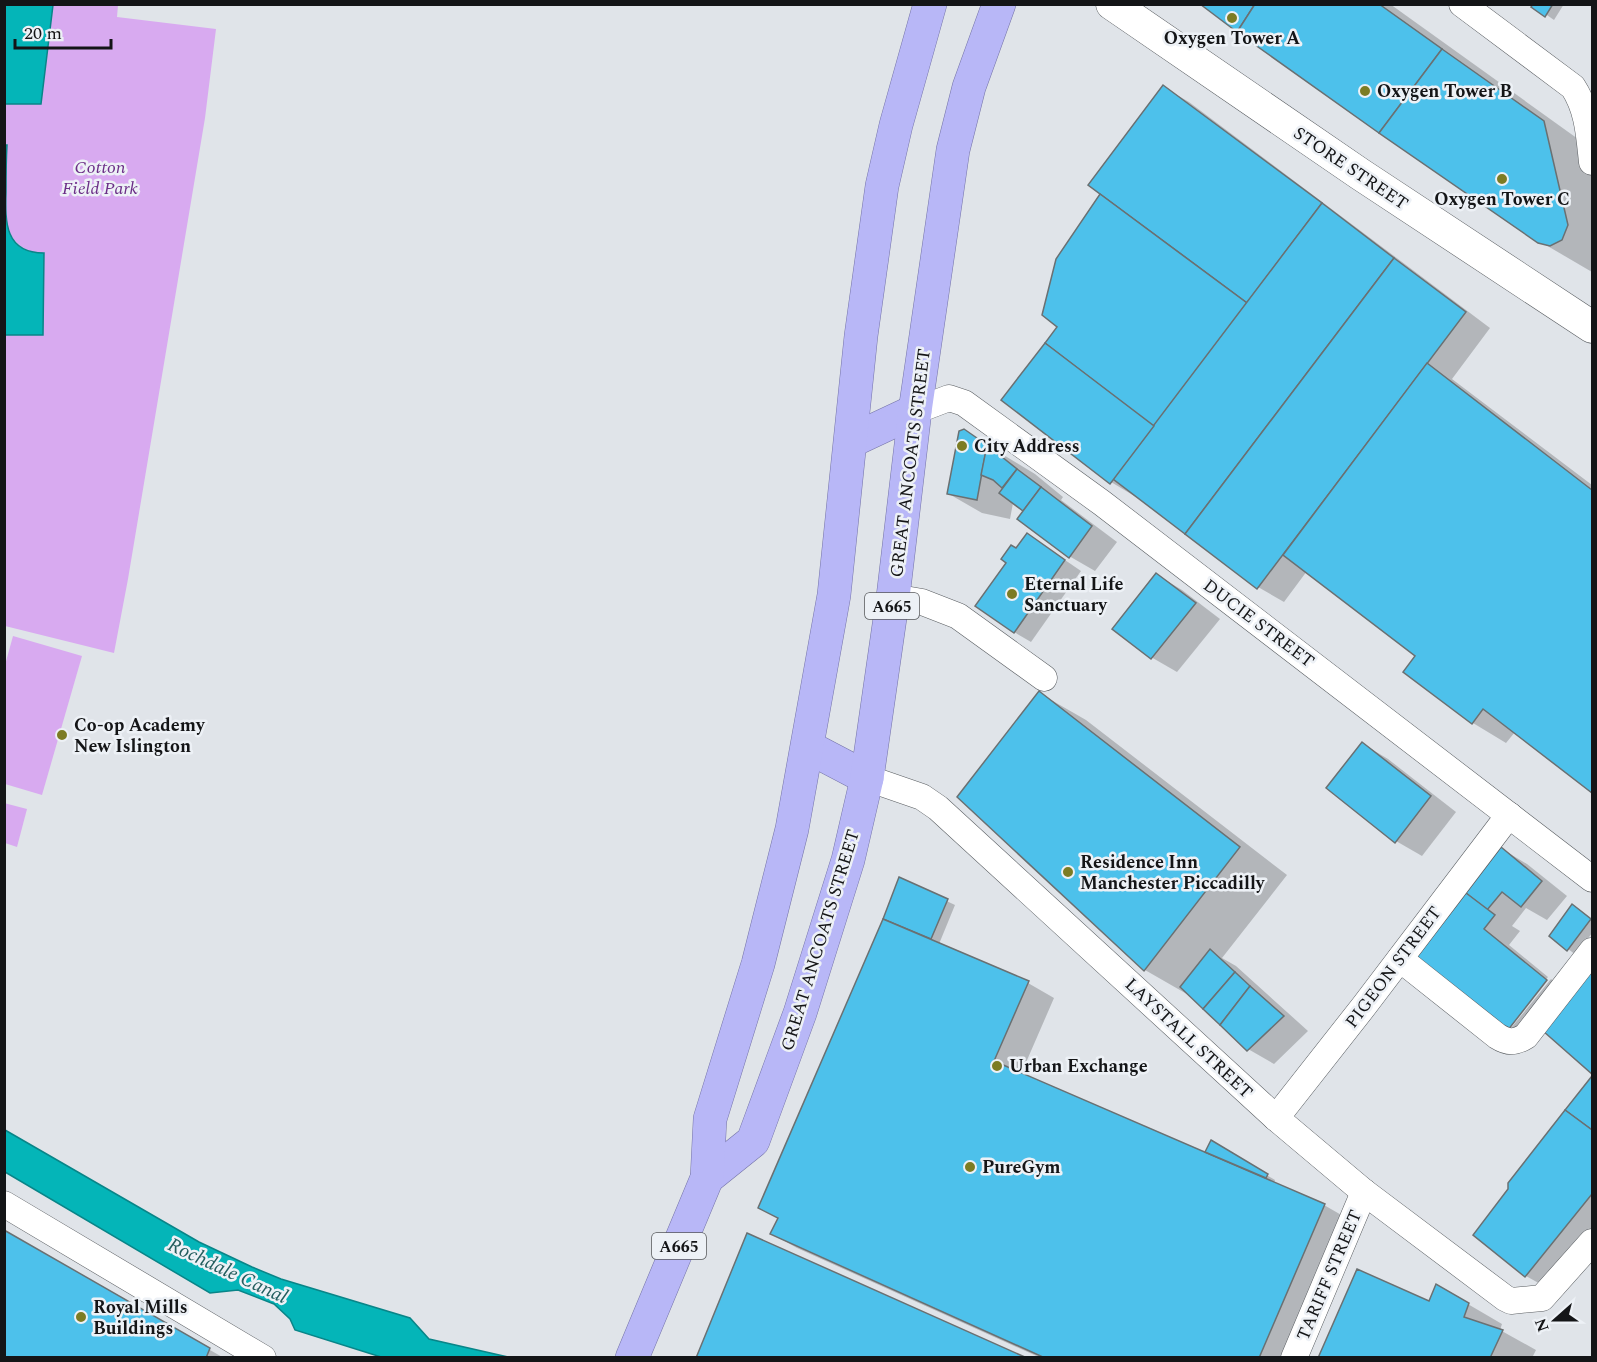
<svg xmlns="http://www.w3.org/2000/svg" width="1597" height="1362" font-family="Spectral,serif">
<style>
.green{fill:#d8aaf0}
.water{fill:#04b5b8;stroke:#098588;stroke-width:1.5}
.shadow{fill:#0003}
.building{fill:#4dc1eb;stroke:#6a7072;stroke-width:1.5}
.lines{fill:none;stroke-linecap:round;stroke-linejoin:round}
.minor-casing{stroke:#595d61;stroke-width:27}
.tertiary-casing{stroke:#595d61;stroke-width:33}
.trunk-casing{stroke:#7473a7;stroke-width:34}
.minor{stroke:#fff;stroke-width:26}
.tertiary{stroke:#fff;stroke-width:32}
.trunk{stroke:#b8b7f7;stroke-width:33}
.poi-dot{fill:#7c7c24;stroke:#edf1f6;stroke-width:2}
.labels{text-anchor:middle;stroke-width:5;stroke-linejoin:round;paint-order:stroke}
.shield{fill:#edf1f6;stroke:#55575a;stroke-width:1.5}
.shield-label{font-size:16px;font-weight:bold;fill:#141517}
.poi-label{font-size:18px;font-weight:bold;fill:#141517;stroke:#edf1f6;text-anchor:start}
.park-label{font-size:18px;font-style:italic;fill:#6b2e87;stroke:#edf1f6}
.street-label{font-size:18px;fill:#141517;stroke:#edf1f6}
.water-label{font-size:20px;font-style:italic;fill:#245e5f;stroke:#edf1f6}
</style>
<rect width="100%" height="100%" fill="#e0e4e9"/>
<g class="green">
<path d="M 53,5 L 118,5 L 117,17 L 216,29 L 205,118 L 128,579 L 114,653 L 5,626 L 5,335 L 43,335 L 44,254 C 25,252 12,244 6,224 L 5,104 L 41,103 Z"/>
<polygon points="13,636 82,656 42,795 5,784 5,665"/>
<polygon points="4,803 27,809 17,847 5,843"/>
</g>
<g class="water">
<polygon points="4,5 53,5 41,104 5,104"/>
<path d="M 5,145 L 7,145 C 6,161 6,176 6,192 C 5,222 5,253 44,253 L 43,335 L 5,335 Z"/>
<polygon points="5,1130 199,1242 252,1267 281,1279 410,1318 429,1339 508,1357 381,1357 295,1330 290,1319 274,1304 238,1290 210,1293 5,1172"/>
</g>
<g class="shadow">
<polygon points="1203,4 1390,4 1592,149 1592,272 1539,241"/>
<polygon points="1531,4 1564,4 1554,20"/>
<polygon points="1163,87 1189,102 1490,328 1452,379 1592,485 1592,791 1515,732 1506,743 1473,723 1405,671 1417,655 1307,571 1284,602 1258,587 1137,496 1136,497 1111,482 1059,326 1057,260 1102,194"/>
<polygon points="964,431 1035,474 1063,497 1061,500 1117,542 1095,571 1069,556 1025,511 1013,503 1010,519 982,513 949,494"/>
<polygon points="1027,534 1081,571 1031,642 1014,632 1008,562"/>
<polygon points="1157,575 1182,590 1220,619 1177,672 1151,657"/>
<polygon points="1039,693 1086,720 1287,875 1222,958 1236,966 1308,1031 1274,1064 1248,1049 1192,997 1145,970"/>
<polygon points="1363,744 1388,759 1456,812 1422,856 1396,841"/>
<polygon points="1502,849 1527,864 1567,896 1547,920 1526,908 1512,926 1520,931 1509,945 1548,977 1507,1028 1419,958"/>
<polygon points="900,879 955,905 939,944 1028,983 1054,998 1021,1074 1206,1154 1211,1142 1275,1180 1274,1183 1324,1205 1350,1220 1291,1358 1041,1358 797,1248 772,1234 780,1219 884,919"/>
<polygon points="1573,906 1592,920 1592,933 1576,955 1551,936"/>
<polygon points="1592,972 1592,1072 1545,1031 1508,1028 1511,1028 1551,979 1573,997"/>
<polygon points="1592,1079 1592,1255 1560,1295 1526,1276 1475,1234 1509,1189 1509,1183"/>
<polygon points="4,1232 224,1358 4,1358"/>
<polygon points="1437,1286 1502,1324 1500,1330 1536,1350 1532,1358 1320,1358 1430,1303"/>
</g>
<g class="building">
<polygon points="1200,4 1255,4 1237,32"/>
<polygon points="1255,4 1379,4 1442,49 1379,133 1237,32"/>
<polygon points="1533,4 1553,4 1545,17 1531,7"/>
<polygon points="1442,49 1544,121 1568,225 1562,240 1550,246 1538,243 1379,133"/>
<polygon points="1163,85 1322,203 1247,303 1088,185"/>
<polygon points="1100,194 1247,303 1154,427 1045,343 1057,327 1042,315 1056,259"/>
<polygon points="1322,203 1394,258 1185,534 1113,479"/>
<polygon points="1394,258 1466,312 1257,589 1185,534"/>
<polygon points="1045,343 1154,426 1110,484 1001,400"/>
<polygon points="1427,363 1592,490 1592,793 1483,709 1472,724 1403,672 1415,656 1283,555"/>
<polygon points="964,429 987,445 977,500 947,494 959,431"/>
<polygon points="987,445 1017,469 1002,488 993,480 981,475"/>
<polygon points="1017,469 1041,487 1023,511 999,493"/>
<polygon points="1041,487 1092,526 1069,558 1017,519"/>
<polygon points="1027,533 1065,560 1014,633 975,606 1006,563 1001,559 1011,545 1016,548"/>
<polygon points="1156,573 1196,603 1151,659 1112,629"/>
<polygon points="1039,691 1240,847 1144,971 957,797"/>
<polygon points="1362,742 1431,796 1395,843 1326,788"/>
<polygon points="1501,847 1542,881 1521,907 1502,892 1487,910 1466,893"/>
<polygon points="899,877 948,899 931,939 883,919"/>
<polygon points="1466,893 1495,915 1484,929 1547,980 1508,1030 1416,958"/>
<polygon points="1572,904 1591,919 1567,951 1549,936"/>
<polygon points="883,919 1029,981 994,1061 1325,1204 1259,1358 1045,1358 770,1234 778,1218 758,1208"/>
<polygon points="1210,949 1235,972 1203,1009 1180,987"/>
<polygon points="1592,970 1592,1074 1543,1031"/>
<polygon points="1235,972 1250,986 1220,1025 1203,1009"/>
<polygon points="1250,986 1284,1016 1247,1051 1220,1025"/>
<polygon points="1592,1076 1592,1130 1565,1110"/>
<polygon points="1565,1110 1592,1130 1592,1194 1525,1277 1473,1235 1508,1189 1508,1183"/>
<polygon points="1211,1140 1268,1174 1266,1178 1205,1152"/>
<polygon points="4,1230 210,1348 206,1358 4,1358"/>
<polygon points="747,1233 1027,1358 696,1358"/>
<polygon points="1357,1269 1429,1301 1436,1284 1469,1303 1464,1317 1503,1330 1490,1358 1318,1358"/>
</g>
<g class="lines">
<defs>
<g id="minor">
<path d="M 1462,4 L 1573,87 C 1588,110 1589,135 1592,162"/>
<polyline points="915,411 949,398 964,403 1102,503 1592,879"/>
<polyline points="893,597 922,602 958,616 1044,678"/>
<polyline points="867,778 922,797 938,808 1276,1118 1364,1192 1505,1298 1511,1301 1542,1298 1592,1242"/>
<path d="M 1400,959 L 1497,1036 C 1508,1043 1515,1043 1526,1036 L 1592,951"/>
<polyline points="1276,1118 1364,1006 1509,815"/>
<polyline points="4,1204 263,1358"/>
<polyline points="1294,1358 1364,1192"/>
</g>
<polyline id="tertiary" points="1112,4 1360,174 1592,327"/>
<g id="trunk">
<polyline points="851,441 915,411"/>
<polyline points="808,747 867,778"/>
<polyline points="707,1178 753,1141 800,1013 848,860 867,778 893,597 915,411 953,150 969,87 999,4"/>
<polyline points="632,1358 707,1178 710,1119 758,964 792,829 834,595 861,336 882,186 896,125 930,4"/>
</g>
</defs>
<use href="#minor" class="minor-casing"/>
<use href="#tertiary" class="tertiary-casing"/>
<use href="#trunk" class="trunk-casing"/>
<use href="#minor" class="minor"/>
<use href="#tertiary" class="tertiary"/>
<use href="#trunk" class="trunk"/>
</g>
<g class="poi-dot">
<circle cx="1232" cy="18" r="6"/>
<circle cx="1365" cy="91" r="6"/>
<circle cx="1502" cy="179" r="6"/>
<circle cx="962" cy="446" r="6"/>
<circle cx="1012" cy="594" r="6"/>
<circle cx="62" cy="735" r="6"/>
<circle cx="1068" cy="872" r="6"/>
<circle cx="997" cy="1066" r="6"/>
<circle cx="970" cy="1167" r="6"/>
<circle cx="81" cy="1317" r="6"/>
</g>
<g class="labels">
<g class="shield">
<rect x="865" y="593" width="54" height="26" rx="4.5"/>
<rect x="652" y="1233" width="54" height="26" rx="4.5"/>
</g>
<g class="shield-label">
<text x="892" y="612">A665</text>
<text x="679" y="1252">A665</text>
</g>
<g class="poi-label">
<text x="1232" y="44" text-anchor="middle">Oxygen Tower A</text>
<text x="1377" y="97">Oxygen Tower B</text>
<text x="1502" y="205" text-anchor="middle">Oxygen Tower C</text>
<text x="974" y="452">City Address</text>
<text x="1024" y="590">Eternal Life<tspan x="1024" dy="21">Sanctuary</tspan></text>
<text x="74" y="731">Co-op Academy<tspan x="74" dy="21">New Islington</tspan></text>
<text x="1080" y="868">Residence Inn<tspan x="1080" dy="21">Manchester Piccadilly</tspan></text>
<text x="1009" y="1072">Urban Exchange</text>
<text x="982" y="1173">PureGym</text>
<text x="93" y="1313">Royal Mills<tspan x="93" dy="21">Buildings</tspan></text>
</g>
<g class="park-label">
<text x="100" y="173">Cotton<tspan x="100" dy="21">Field Park</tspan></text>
</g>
<g class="street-label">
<text transform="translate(1351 168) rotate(34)" y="6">STORE STREET</text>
<text transform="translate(910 463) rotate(-83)" y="6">GREAT ANCOATS STREET</text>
<text transform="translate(1259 623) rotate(37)" y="6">DUCIE STREET</text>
<text transform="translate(820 940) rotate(-73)" y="6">GREAT ANCOATS STREET</text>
<text transform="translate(1393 967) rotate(-53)" y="6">PIGEON STREET</text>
<text transform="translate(1189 1038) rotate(43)" y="6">LAYSTALL STREET</text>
<text transform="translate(1329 1275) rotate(-67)" y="6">TARIFF STREET</text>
</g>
<g class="water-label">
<text transform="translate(228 1270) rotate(25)" y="7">Rochdale Canal</text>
</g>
</g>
<rect width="1597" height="1362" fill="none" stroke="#141517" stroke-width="12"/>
<g transform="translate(1555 1320) rotate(249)" stroke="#edf1f6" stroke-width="4.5" paint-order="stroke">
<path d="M0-4.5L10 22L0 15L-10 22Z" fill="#141517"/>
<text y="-9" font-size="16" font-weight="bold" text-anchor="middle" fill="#141517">N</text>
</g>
<path d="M15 39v9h96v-9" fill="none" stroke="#141517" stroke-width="3"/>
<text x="24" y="39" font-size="18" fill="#141517" stroke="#edf1f6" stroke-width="4.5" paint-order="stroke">20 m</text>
</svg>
